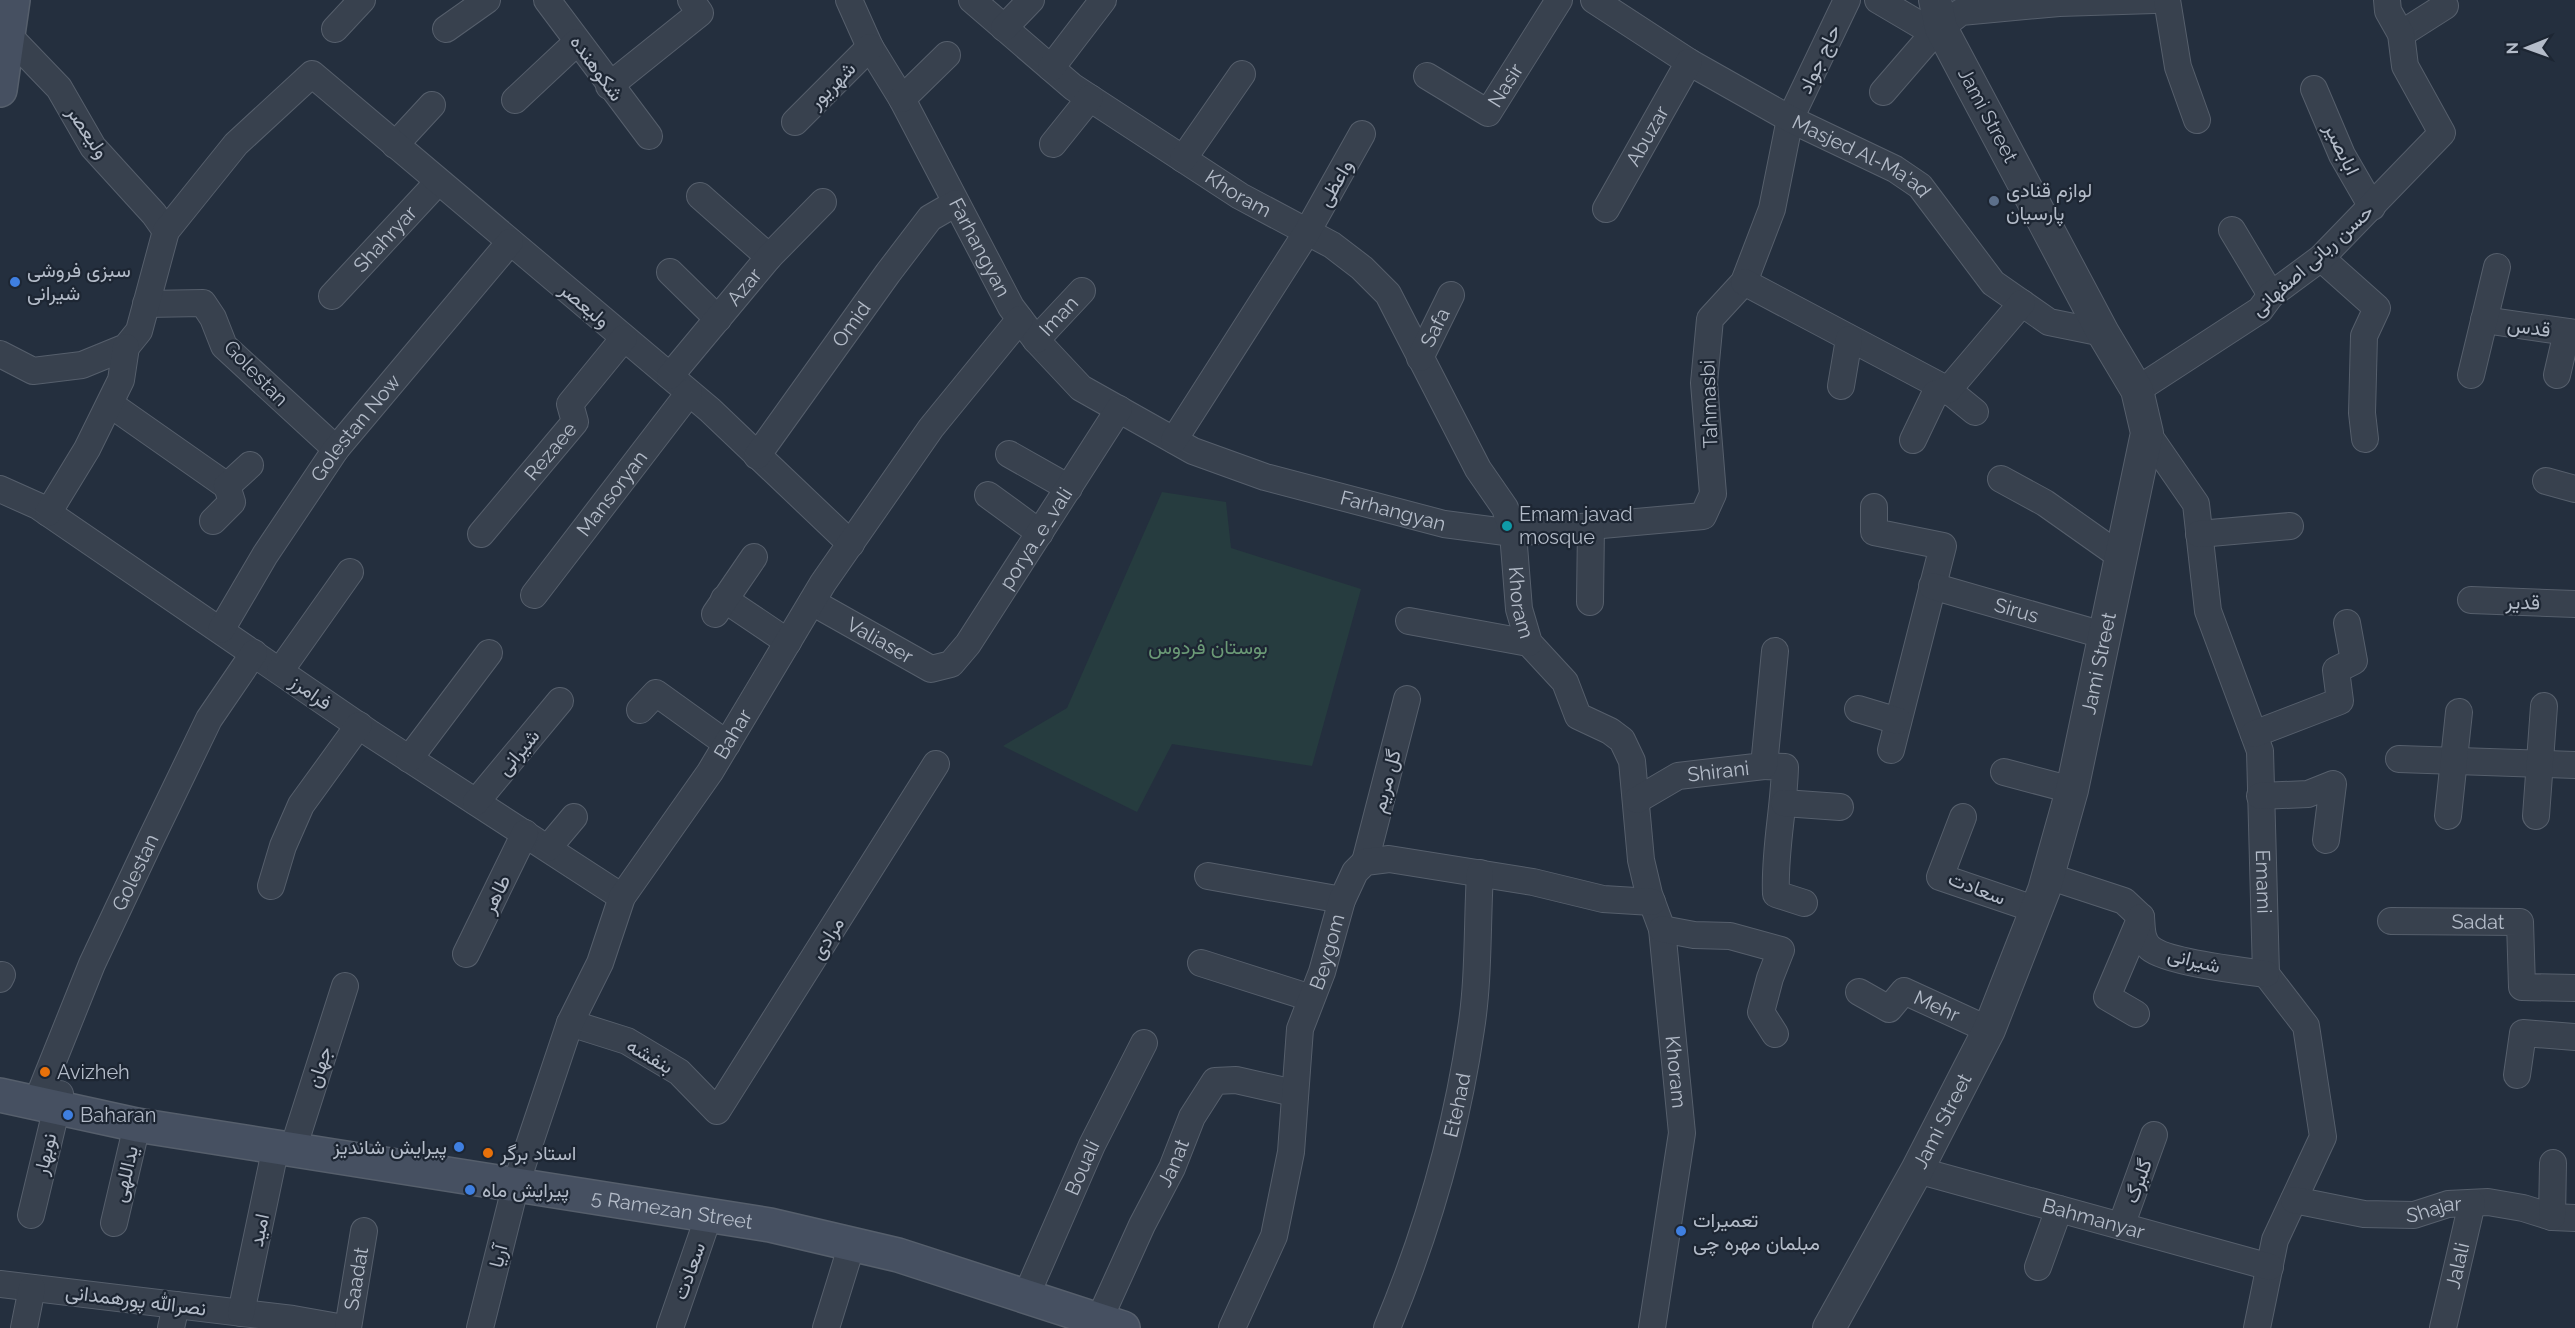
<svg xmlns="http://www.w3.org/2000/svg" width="2575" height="1328" font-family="Raleway,Vazirmatn,sans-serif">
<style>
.green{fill:#263c3f}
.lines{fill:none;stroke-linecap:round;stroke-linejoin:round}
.minor-casing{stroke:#565f6c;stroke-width:28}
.tertiary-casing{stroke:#565f6c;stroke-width:34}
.secondary-casing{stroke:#565f6c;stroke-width:36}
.minor{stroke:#38414e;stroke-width:26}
.tertiary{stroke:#38414e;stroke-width:32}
.secondary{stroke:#465061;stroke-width:33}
.service-dot{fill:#5c6f8a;stroke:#1d2633;stroke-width:2}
.shop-dot{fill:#3f7fe0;stroke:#1d2633;stroke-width:2}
.culture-dot{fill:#0f9aa8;stroke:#1d2633;stroke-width:2}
.food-dot{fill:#e8710a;stroke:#1d2633;stroke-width:2}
.labels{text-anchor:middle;stroke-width:4.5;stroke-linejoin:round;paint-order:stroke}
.street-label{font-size:20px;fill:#b4bcc9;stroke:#1d2633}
.poi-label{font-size:20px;fill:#b4bcc9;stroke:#1d2633;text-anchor:start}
.park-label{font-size:20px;fill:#6b9a76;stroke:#1d2633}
</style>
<rect width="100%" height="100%" fill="#242f3e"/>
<polygon class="green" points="1162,492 1226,502 1231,548 1361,589 1312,766 1172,744 1137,812 1003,746 1067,708"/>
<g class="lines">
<defs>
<g id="minor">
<polyline points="547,0 649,136"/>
<path id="s1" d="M 849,0 L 870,47 L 902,99 L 1011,307 L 1036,340 L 1081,388 L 1193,451 L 1265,477 L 1444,524 L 1513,533 L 1703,516 L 1713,494 L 1704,383 L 1710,319 L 1744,282 L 1772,209 L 1790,119 L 1847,0"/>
<path id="s2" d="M 972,0 L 1073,87 L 1240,196 L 1332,245 L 1362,268 L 1388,294 L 1478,469 L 1505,508 L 1513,533 L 1519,609 L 1529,643 L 1565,682 L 1578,716 L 1610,731 L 1622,740 L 1632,761 L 1641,860 L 1649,894 L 1662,929 L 1682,1133 L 1652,1328"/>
<path id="s3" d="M 1594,0 L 1689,62 L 1790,119 L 1895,169 L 1920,186 L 1993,283 L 2049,322 L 2103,333"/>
<polyline points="1878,0 1934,33 1961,12 2059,3 2154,0"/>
<polyline points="2167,0 2178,67 2197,120"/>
<polyline points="1004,28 1031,0"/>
<polyline points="335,29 362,0"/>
<polyline points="446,29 487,0"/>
<polyline points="2401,34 2445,6"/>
<polyline points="8,35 59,88 93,147 154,214 166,231"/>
<polyline points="1051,68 1103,0"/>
<path id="s4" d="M 1427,76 L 1488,113 L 1559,0"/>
<polyline points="609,86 700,13 691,0"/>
<polyline points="2314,89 2342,155 2372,207"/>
<polyline points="1883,92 1934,33"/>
<polyline points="902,99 947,55"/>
<polyline points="515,100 577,42"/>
<polyline points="795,122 870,47"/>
<polyline points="1053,144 1090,98"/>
<polyline points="395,145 432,105"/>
<polyline points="1183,159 1242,74"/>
<polyline points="700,196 769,257"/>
<path id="s5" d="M 1606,209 L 1689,62"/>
<polyline points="2232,230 2271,295"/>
<polyline points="2321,258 2377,308 2364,336 2362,413 2365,439"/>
<polyline points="670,272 718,319"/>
<polyline points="1744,282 1948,390 1975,412"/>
<path id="s6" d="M 332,296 L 438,182"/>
<polyline points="146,304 203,303 213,318 224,346 336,449"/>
<polyline points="2484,320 2575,333"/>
<path id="s7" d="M 1036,340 L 1082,291"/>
<polyline points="0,354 33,371 82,365 126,347 139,331 166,231 236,144 312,74 710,410 851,544"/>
<path id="s8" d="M 1420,358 L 1451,295"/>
<polyline points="2471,375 2497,267"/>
<polyline points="2557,375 2567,332"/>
<path id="s9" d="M 670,376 L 769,257 L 823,202"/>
<polyline points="1841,386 1849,339"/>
<polyline points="2137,390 2260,310 2271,295 2321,258 2442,133 2405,66 2401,34 2388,11 2387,0"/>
<polyline points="110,404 227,486"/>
<path id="s10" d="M 2147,433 L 2196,504 L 2208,611 L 2260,751 L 2266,974 L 2306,1026 L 2323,1137 L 2275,1240 L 2257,1328"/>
<polyline points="1174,440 1307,232 1362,134"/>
<polyline points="1913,440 1935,394 1948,390 2022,303"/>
<polyline points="1009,454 1069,488"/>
<path id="s11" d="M 757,456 L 888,273 L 930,218 L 956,203"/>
<polyline points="2001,479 2045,503 2120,556"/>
<polyline points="2546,481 2575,489"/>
<polyline points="0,489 38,506 371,734 622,897"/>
<polyline points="988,495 1040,533"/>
<polyline points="1874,507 1874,532 1943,546 1891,750"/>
<polyline points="48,513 87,449 121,380 126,347"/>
<polyline points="213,521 232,502 227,486 250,465"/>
<path id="s12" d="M 481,534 L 575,422 L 570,404 L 624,338"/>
<polyline points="2199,534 2290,526"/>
<path id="s13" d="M 1932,586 L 2103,635"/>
<path id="s14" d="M 534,595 L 689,393"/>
<polyline points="724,599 788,642"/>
<polyline points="2471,600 2575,604"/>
<path id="s15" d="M 812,602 L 931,669 L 951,664 L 968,644 L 1119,409"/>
<polyline points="1590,602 1591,526"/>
<polyline points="715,614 754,557"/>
<polyline points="1409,621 1529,643"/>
<path id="s16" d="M 221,630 L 265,555 L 336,449 L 510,242"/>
<polyline points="280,671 350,572"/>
<polyline points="1858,709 1898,721"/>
<polyline points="640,710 656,693 727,744"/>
<polyline points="2254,734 2340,701 2336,670 2354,661 2347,623"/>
<polyline points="409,759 489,653"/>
<polyline points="2399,759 2575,765"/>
<path d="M 1764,766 L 1785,767 C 1784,810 1774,851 1776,894 L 1804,903"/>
<polyline points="2004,772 2072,790"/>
<polyline points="2260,796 2308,794 2333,784 2326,840"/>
<path id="s17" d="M 1637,800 L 1678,776 L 1764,766 L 1775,651"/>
<polyline points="476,802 560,701"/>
<polyline points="1784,803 1840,807"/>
<polyline points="2448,816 2459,712"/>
<polyline points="2536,816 2544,706"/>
<polyline points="1963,817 1940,877 2037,910"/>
<polyline points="548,848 574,817"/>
<polyline points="1365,862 1407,699"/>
<polyline points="1208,876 1342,900"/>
<path d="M 2048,876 L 2124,901 L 2141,917 C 2142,928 2141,940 2150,948 C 2166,962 2243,971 2266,974"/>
<polyline points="271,886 283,846 301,805 359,725"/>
<path id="s18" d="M 2391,921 L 2520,922 L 2522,987 L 2575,988"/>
<polyline points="1662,929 1694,935 1730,936 1781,950 1770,978 1761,1012 1775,1034"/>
<polyline points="466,954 525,833"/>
<polyline points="1201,963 1311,998"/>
<polyline points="0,979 2,975"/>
<path id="s19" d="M 1859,992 L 1889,1009 L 1904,991 L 1989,1030"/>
<polyline points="2136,1014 2107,997 2141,917"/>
<polyline points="570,1023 627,1041 679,1072 717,1111 936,764"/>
<polyline points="2517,1075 2523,1033 2575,1037"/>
<path id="s20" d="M 37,1101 L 92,964 L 150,841 L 209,719 L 254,653"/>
<polyline points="293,1149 345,986"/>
<path id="s21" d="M 1917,1170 L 2270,1267"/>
<path id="s22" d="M 2294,1200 L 2364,1214 L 2414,1215 L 2448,1204 L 2488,1202 L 2523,1208 L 2552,1217 L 2575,1218"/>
<polyline points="31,1215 60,1094"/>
<polyline points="2552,1217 2553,1163"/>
<polyline points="114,1223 137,1125"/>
<polyline points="2121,1226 2154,1135"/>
<polyline points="2038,1267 2059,1209"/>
<polyline points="0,1284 293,1319 344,1328"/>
<path id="s23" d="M 1026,1296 L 1092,1145 L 1144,1043"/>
<polyline points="241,1313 276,1146"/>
<path id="s24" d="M 1099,1320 L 1142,1225 L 1172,1168 L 1192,1117 L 1215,1081 L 1236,1080 L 1294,1093"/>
<polyline points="24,1328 32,1288"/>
<polyline points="171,1328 176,1305"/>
<path id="s25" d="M 348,1328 L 364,1231"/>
<path id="s26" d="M 480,1328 L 516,1184 L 570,1023 L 600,963 L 622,897 L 710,772 L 823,583 L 931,428 L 1020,319"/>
<polyline points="670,1328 709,1215"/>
<polyline points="826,1328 852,1244"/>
<path id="s27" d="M 1232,1328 L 1274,1236 L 1291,1152 L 1300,1029 L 1322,972 L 1342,900 L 1355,872 L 1365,862 L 1389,859 L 1533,882 L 1603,899 L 1652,902"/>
<path id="s28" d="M 1387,1328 C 1427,1232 1456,1132 1471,1029 C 1479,978 1477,925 1480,873"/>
<path id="s29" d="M 2443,1328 L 2472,1203"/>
</g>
<g id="tertiary">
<path id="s30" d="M 1829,1328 L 1917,1170 L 1989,1030 L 2044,890 L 2072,790 L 2147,433 L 2137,390 L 2103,333 L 1941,28 L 1935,0"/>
</g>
<g id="secondary">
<polyline points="0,90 13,0"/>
<path id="s31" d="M 0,1095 L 137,1125 L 770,1225 L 898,1255 L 1123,1328"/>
</g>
</defs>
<use href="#minor" class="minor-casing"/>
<use href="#tertiary" class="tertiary-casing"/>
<use href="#secondary" class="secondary-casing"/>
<use href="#minor" class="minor"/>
<use href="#tertiary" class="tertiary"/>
<use href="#secondary" class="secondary"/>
</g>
<circle class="service-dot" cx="1994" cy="201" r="6"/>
<g class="shop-dot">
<circle cx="15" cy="282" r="6"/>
<circle cx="68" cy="1115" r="6"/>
<circle cx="459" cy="1147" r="6"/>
<circle cx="470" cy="1190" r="6"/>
<circle cx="1681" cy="1231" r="6"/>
</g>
<circle class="culture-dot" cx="1507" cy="526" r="6"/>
<g class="food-dot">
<circle cx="45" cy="1072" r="6"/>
<circle cx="488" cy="1153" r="6"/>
</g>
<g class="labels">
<g class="street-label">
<text transform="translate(1819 59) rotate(-65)" y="7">حاج جواد</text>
<text transform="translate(597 68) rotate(54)" y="7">شکوهنده</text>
<text transform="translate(832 85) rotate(-45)" y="7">شهریور</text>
<text dy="7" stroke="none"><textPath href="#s4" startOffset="104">Nasir</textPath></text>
<text transform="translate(1988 115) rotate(62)" y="7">Jami Street</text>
<text transform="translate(88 132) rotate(56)" y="7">ولیعصر</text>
<text dy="7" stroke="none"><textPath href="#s5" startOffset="84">Abuzar</textPath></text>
<text transform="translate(2342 149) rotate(64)" y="7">ابابصیر</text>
<text dy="7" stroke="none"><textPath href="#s3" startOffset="310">Masjed Al-Ma'ad</textPath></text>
<text transform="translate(1335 183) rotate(-60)" y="7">واعظی</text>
<text dy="7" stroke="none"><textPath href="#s2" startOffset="330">Khoram</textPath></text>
<text dy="7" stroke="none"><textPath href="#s6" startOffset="78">Shahryar</textPath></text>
<text dy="7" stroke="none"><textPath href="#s1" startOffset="280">Farhangyan</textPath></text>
<text transform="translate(2312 260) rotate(-42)" y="7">حسن ربانی اصفهانی</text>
<text dy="7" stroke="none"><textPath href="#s9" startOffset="116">Azar</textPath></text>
<text transform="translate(585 305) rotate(40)" y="7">ولیعصر</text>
<text dy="7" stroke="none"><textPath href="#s7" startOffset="33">Iman</textPath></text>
<text dy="7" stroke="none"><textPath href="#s11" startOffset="162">Omid</textPath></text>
<text dy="7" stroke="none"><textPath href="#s8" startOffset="34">Safa</textPath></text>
<text transform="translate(2529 327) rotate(8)" y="7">قدس</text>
<text transform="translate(256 373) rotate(46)" y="7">Golestan</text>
<text transform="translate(1709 404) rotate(-92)" y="7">Tahmasbi</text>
<text dy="7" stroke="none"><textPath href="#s16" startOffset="243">Golestan Now</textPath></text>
<text dy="7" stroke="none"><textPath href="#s12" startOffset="108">Rezaee</textPath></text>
<text dy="7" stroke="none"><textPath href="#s14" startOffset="128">Mansoryan</textPath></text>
<text dy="7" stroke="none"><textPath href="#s1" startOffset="792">Farhangyan</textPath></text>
<text dy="7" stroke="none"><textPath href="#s15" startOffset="309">porya_e_vali</textPath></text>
<text dy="7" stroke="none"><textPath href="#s2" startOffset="852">Khoram</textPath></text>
<text transform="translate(2523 602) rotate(2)" y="7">قدیر</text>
<text dy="7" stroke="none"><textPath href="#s13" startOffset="88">Sirus</textPath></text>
<text dy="7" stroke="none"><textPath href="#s15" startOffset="78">Valiaser</textPath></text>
<text dy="7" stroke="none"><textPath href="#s30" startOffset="722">Jami Street</textPath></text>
<text transform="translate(311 692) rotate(35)" y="7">فرامرز</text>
<text dy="7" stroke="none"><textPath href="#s26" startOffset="652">Bahar</textPath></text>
<text transform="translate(518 752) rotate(-50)" y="7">شیرانی</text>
<text dy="7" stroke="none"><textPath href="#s17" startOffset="88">Shirani</textPath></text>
<text transform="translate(1386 781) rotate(-75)" y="7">گل مریم</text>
<text dy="7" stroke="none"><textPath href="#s20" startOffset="249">Golestan</textPath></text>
<text dy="7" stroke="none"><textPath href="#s10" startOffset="474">Emami</textPath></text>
<text transform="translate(1977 888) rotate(21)" y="7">سعادت</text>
<text transform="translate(496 894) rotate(-64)" y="7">طاهر</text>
<text dy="7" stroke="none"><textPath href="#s18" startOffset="87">Sadat</textPath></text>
<text transform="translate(827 938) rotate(-58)" y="7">مرادی</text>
<text dy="7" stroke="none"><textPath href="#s27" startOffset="392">Beygom</textPath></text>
<text transform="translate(2194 960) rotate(14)" y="7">شیرانی</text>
<text dy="7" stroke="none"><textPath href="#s19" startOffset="94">Mehr</textPath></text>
<text transform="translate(650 1056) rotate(30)" y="7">بنفشه</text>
<text transform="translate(319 1067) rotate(-72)" y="7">جهان</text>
<text dy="7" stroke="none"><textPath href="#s2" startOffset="1372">Khoram</textPath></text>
<text dy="7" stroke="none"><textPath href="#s28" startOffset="234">Etehad</textPath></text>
<text dy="7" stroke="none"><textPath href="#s30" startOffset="236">Jami Street</textPath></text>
<text transform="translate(45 1154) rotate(-77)" y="7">نوبهار</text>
<text dy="7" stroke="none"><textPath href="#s24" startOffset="174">Janat</textPath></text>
<text dy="7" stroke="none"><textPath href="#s23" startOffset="140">Bouali</textPath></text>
<text transform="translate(125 1174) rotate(-77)" y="7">یداللهی</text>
<text transform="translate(2138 1181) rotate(-70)" y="7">گلبرگ</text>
<text dy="7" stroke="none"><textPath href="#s22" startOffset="142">Shajar</textPath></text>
<text dy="7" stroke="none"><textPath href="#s31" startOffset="682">5 Ramezan Street</textPath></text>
<text dy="7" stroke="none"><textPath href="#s21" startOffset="183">Bahmanyar</textPath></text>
<text transform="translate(259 1230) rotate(-78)" y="7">امید</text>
<text transform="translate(498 1256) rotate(-76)" y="7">آریا</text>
<text dy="7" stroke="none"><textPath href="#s29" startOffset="64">Jalali</textPath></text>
<text transform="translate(689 1271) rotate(-70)" y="7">سعادت</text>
<text dy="7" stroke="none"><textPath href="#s25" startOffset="50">Saadat</textPath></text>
<text transform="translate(136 1300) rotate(7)" y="7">نصرالله پورهمدانی</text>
</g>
<g class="poi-label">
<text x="2006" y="197">لوازم قنادی<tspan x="2006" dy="23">پارسیان</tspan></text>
<text x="27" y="277">سبزی فروشی<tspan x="27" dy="23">شیرانی</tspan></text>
<text x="1519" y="521">Emam javad<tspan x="1519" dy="23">mosque</tspan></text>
<text x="57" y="1079">Avizheh</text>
<text x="80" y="1122">Baharan</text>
<text x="447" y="1154" text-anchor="end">پیرایش شاندیز</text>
<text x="500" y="1160">استاد برگر</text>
<text x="482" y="1197">پیرایش ماه</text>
<text x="1693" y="1227">تعمیرات<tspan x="1693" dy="23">مبلمان مهره چی</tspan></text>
</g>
<g class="park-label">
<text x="1208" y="654">بوستان فردوس</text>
</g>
</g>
<g transform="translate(2527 48) rotate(269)" stroke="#1d2633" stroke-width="4.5" paint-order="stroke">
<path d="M0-4.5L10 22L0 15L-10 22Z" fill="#b4bcc9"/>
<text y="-9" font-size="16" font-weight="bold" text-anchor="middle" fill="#b4bcc9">N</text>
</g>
</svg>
